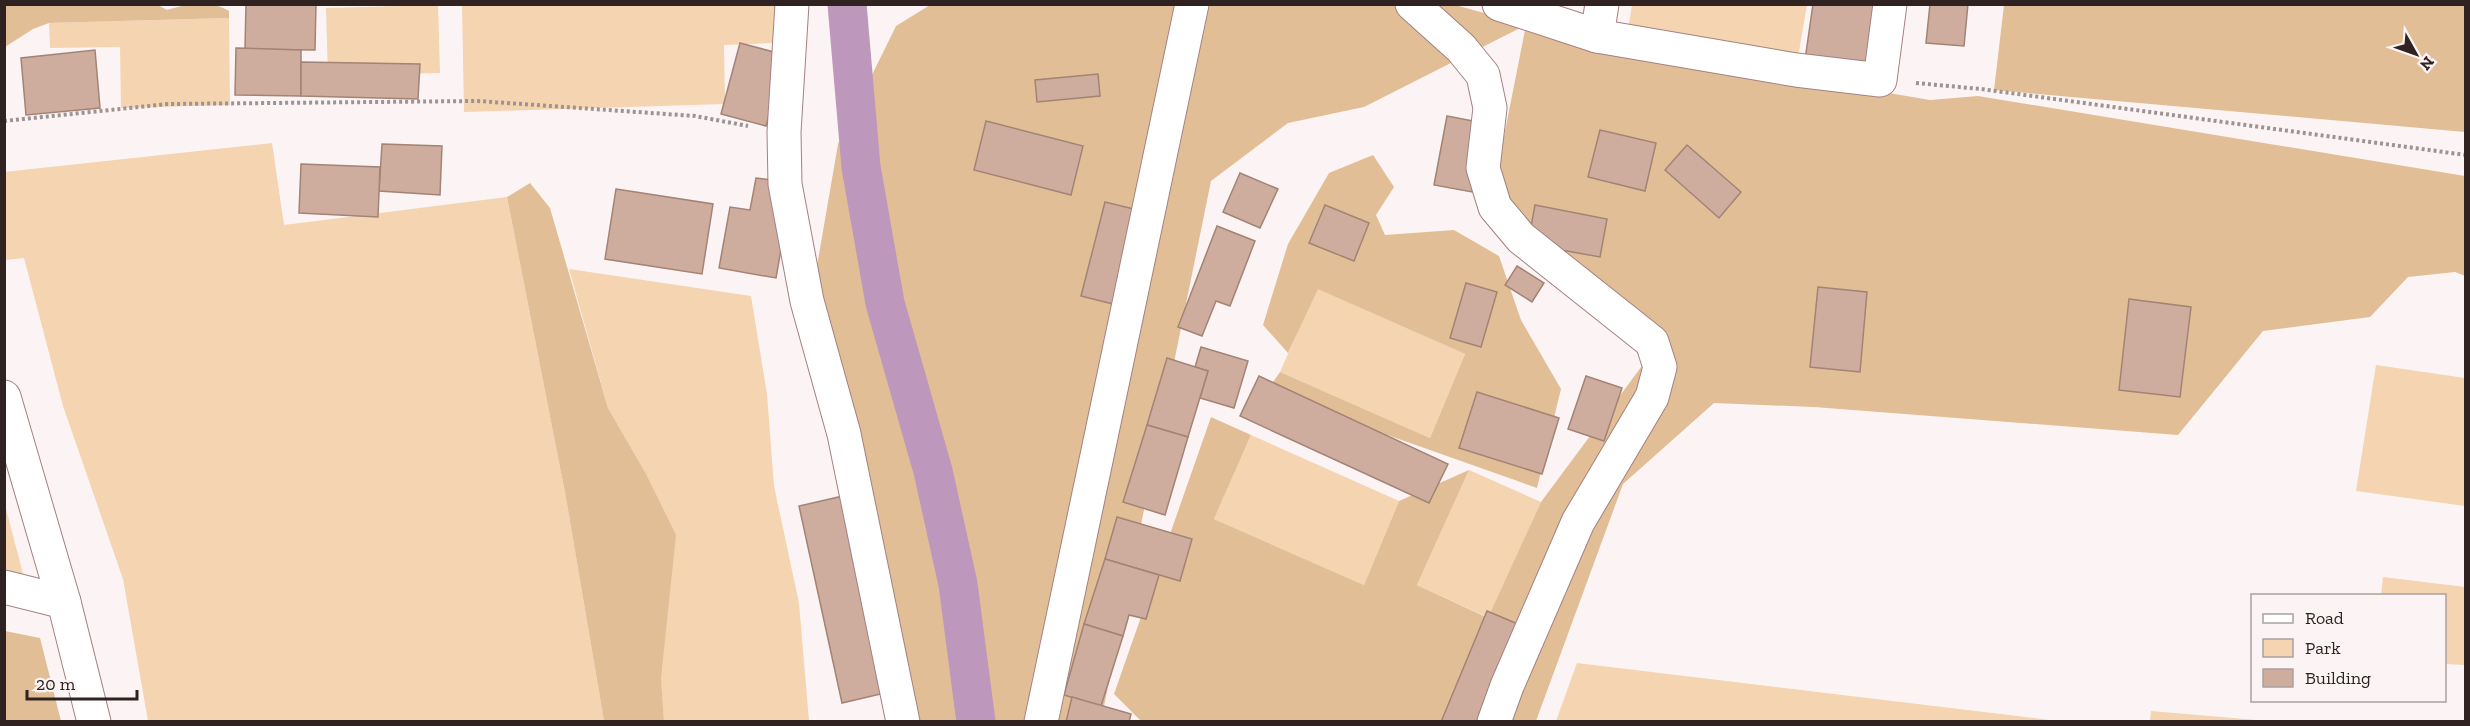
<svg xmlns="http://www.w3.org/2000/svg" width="2470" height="726" font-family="'Zilla Slab',serif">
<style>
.green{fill:#f4d4b1}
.forest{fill:#e2be96}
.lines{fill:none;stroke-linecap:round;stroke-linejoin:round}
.canal{stroke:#be98bc;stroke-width:39}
.building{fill:#cfad9e;stroke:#a38375;stroke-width:1.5}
.minor-casing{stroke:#a48080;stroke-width:35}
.path{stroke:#9e9393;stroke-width:4;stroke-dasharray:3 3;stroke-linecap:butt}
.minor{stroke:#fff;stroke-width:33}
</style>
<rect width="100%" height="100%" fill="#fcf4f4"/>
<g class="green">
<polygon points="438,5 440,73 328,76 326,8"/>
<polygon points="462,5 801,5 802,42 724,45 725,104 464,112"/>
<polygon points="1632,5 1807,5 1797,63 1627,35"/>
<polygon points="229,18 230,105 121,108 120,47 50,48 49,23"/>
<polygon points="272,143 284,225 507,197 566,498 604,721 148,721 123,579 63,406 24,258 5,260 4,172"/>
<polygon points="569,269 751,296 767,394 774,486 799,603 809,721 664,721 645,472 608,408"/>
<polygon points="1317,288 1465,354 1430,438 1280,372"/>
<polygon points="2376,365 2465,378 2465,506 2356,491"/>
<polygon points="1251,435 1399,501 1364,585 1214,519"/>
<polygon points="1469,470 1541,502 1489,618 1417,585"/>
<polygon points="5,505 28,593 5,587"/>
<polygon points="2383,577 2465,587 2465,665 2445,664 2444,596 2381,595"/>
<polygon points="1577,663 2058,721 1556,721"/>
<polygon points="2151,711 2268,721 2150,721"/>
</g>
<g class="forest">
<path d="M 156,4 L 167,10 C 187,4 211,0 229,11 L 229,18 L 49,23 L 33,29 L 5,47 L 5,5 Z"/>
<polygon points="930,5 1455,5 1589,42 1930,100 1978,96 2465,176 2465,276 2455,272 2408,277 2370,317 2263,331 2178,435 1814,407 1714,403 1623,484 1536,721 1141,721 1114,694 1211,417 1251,435 1214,519 1364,585 1399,501 1469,470 1417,585 1488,618 1541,502 1653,351 1490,207 1526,25 1364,107 1288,123 1211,181 1101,721 918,721 812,295 838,144 896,26"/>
<polygon points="2004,5 2465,5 2465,132 1994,90"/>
<polygon points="1373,155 1394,187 1376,215 1385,235 1454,230 1499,256 1521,320 1561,389 1537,488 1266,392 1280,372 1430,438 1465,354 1318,289 1288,353 1263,325 1288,244 1329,173"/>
<polygon points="530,183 550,208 608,408 645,472 676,535 661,678 664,721 604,721 566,498 507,197"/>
<polygon points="5,631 40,638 61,721 5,721"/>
</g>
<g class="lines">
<polyline class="canal" points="847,4 861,167 885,303 933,471 958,584 976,722"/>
</g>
<g class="building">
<polygon points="246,4 316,4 315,50 245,49"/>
<polygon points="1813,4 1887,4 1876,77 1804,67"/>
<polygon points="1930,4 1968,4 1964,46 1926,43"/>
<polygon points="740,43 785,55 766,126 721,114"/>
<polygon points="236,48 301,50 301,96 235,95"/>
<polygon points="95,50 100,108 26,115 21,58"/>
<polygon points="301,62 420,64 418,99 301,96"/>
<polygon points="1098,74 1100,96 1037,102 1035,80"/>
<polygon points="1447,116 1484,123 1472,192 1434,185"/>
<polygon points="986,121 1083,146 1071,195 974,170"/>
<polygon points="1600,130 1656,143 1645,191 1588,177"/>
<polygon points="382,144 442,146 440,195 379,191"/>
<polygon points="1687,145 1741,192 1719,218 1665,170"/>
<polygon points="301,164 380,167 378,217 299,213"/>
<polygon points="1240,173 1278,189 1260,228 1223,212"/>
<polygon points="756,178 779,181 774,213 787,215 776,278 719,268 730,207 750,210"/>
<polygon points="616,189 713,204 702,274 605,259"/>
<polygon points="1105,202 1142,211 1117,305 1081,296"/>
<polygon points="1325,205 1369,223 1354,261 1309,243"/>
<polygon points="1535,205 1607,219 1600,257 1556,249 1531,227"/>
<polygon points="1217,226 1255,241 1230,306 1216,301 1202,336 1178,327"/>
<polygon points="1517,266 1544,283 1532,302 1505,285"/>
<polygon points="1466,283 1497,292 1481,347 1450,338"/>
<polygon points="1818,287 1867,292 1860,372 1810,367"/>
<polygon points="2129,299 2191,307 2180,397 2119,390"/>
<polygon points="1201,347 1248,361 1234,408 1200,398 1208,371 1195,367"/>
<polygon points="1167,358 1208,371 1188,437 1147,425"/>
<polygon points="1259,376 1448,464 1429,503 1240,416"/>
<polygon points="1586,376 1622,388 1604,441 1568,429"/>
<polygon points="1477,392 1559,418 1542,474 1459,448"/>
<polygon points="1147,425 1188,437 1165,515 1123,502"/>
<polygon points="843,496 885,693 842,703 799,506"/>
<polygon points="1117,517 1192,539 1180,581 1105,559"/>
<polygon points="1105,559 1159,575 1146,619 1129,615 1123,636 1084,624"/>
<polygon points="1487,611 1525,627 1485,722 1441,722"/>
<polygon points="1084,624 1123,636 1101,706 1064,695"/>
<polygon points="1072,697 1131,714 1129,722 1066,722"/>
</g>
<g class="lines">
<defs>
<g id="minor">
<polyline points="792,4 784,132 785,184 807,301 844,434 903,722"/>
<polyline points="1412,4 1461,48 1483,75 1490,108 1483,168 1495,207 1521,238 1652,342 1660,367 1652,397 1578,522 1507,686 1494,722"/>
<polyline points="1499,4 1597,36 1796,70 1880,80 1890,4"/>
<polyline points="1597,36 1602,4"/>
<polyline points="4,397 64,602 94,722"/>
<polyline points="4,587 64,602"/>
<polyline points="1041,722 1192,4"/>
</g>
</defs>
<use href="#minor" class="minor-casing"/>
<g class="path">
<polyline points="1916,83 1981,89 2466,155"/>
<polyline points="4,121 168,104 478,101 695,116 748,126"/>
</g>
<use href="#minor" class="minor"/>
</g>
<rect width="2470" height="726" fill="none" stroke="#312222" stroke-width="12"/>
<rect x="2251" y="594" width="195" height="108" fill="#fcf4f4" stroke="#aba0a0" stroke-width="1.5"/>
<rect x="2263" y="614" width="30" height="9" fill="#ffffff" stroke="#aba0a0" stroke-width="1.5"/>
<text x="2305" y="624" font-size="18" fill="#312222">Road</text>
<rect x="2263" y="639" width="30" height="18" fill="#f4d4b1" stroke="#aba0a0" stroke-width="1.5"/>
<text x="2305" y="654" font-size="18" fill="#312222">Park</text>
<rect x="2263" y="669" width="30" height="18" fill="#cfad9e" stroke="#aba0a0" stroke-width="1.5"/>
<text x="2305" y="684" font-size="18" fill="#312222">Building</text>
<g transform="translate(2416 54) rotate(130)" stroke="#fcf4f4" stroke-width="4.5" paint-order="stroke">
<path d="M0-4.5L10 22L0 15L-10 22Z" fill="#312222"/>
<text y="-9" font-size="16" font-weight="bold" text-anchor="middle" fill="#312222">N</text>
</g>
<path d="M27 690v9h110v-9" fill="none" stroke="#312222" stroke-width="3"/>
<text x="36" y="690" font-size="18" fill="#312222" stroke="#fcf4f4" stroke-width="4.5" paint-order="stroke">20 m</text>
</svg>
